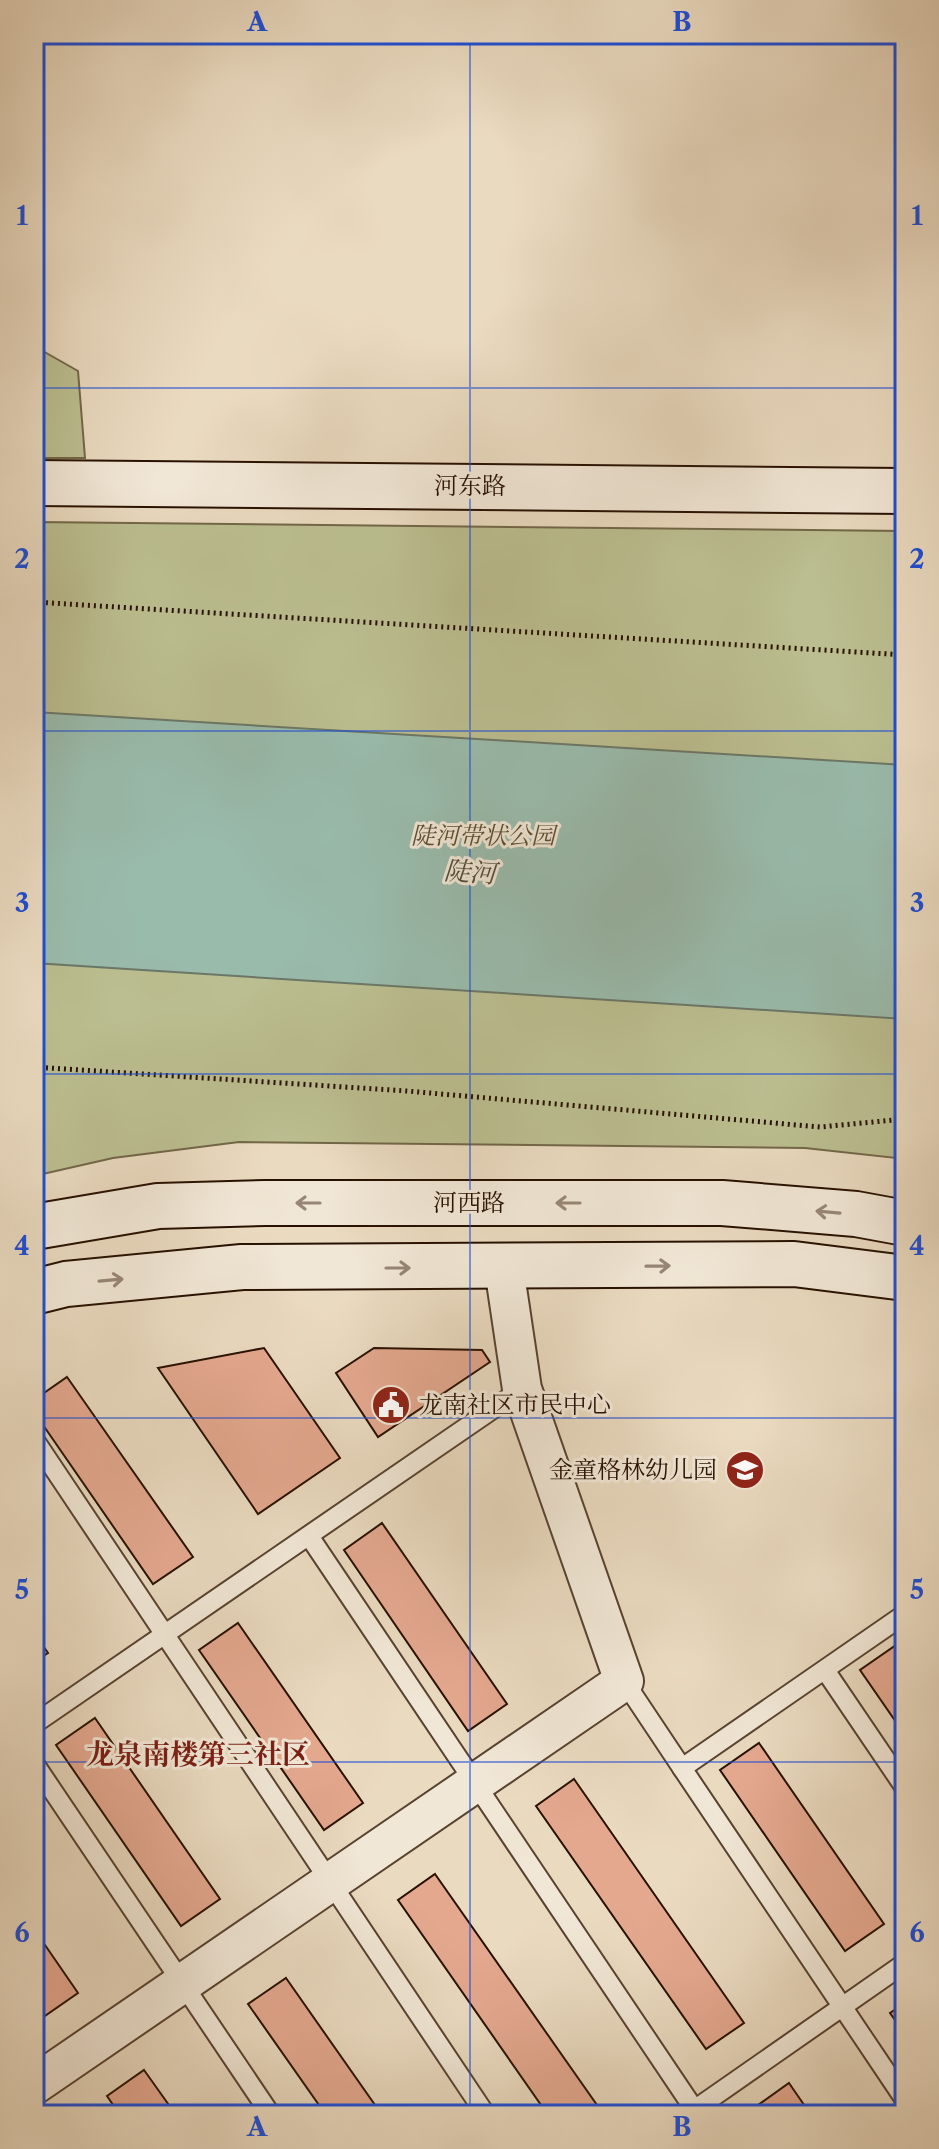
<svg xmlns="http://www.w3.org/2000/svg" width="939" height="2149" font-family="'Libre Caslon Text','Noto Serif SC',serif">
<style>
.green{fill:#bbbe90;stroke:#726748;stroke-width:2}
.water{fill:#99bbac;stroke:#6c7767;stroke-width:2}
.building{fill:#e4a88f;stroke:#281000;stroke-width:2}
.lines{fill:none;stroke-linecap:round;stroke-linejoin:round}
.lane-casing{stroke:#584230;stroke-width:22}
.street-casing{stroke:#584230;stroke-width:42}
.secondary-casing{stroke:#281000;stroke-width:48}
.path{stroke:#281000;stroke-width:5;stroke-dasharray:2 4;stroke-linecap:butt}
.lane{stroke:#f1e7d6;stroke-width:18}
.street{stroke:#f1e7d6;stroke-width:38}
.secondary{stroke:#f1e7d6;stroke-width:44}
.oneway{stroke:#978676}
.grid{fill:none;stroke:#1d4ed8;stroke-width:2;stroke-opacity:0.55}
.labels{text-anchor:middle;stroke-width:6;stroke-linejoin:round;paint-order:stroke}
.street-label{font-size:24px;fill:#281000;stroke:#f1e7d6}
.park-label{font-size:24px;font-style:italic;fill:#5b4d32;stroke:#f1e7d6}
.poi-label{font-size:24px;fill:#281000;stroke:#f1e7d6;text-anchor:start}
.water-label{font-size:26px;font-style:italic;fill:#504c3c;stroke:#f1e7d6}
.quarter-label{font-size:28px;font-weight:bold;fill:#7a1f14;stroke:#f1e7d6}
.neatline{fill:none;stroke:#1d4ed8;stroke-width:3}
.grid-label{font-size:26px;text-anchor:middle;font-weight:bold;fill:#1d4ed8}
</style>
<rect width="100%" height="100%" fill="#eadac0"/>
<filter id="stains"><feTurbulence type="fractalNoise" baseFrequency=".0025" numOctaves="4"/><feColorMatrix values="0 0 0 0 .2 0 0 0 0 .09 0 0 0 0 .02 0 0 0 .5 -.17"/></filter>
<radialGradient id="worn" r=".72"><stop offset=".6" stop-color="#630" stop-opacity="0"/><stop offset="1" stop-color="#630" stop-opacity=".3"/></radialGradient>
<g class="green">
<polygon points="34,346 78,371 85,458 34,458"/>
<polygon points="34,522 905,531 905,1159 805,1148 239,1142 113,1158 34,1176"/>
</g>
<polygon class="water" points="34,712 905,765 905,1019 34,963"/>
<g class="building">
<polygon points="264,1348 340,1458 258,1514 158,1368"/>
<polygon points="374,1348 482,1350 490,1362 378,1437 336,1373"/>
<polygon points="67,1377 193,1557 153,1584 34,1412 34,1400"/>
<polygon points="382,1523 507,1704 468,1731 344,1550"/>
<polygon points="238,1623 363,1803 324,1830 199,1650"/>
<polygon points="34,1633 48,1653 34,1662"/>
<polygon points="899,1643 905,1652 905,1735 860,1670"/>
<polygon points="95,1718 220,1899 181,1926 56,1745"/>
<polygon points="759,1743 884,1924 845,1951 720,1770"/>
<polygon points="574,1779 744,2023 706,2049 536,1806"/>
<polygon points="435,1874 604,2115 548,2115 398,1900"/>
<polygon points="34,1929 78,1993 39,2020 34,2012"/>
<polygon points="286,1978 382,2115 326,2115 248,2004"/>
<polygon points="905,2003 905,2034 890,2013"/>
<polygon points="144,2070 176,2115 120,2115 107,2096"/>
<polygon points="789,2083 811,2115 755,2115 751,2110"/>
</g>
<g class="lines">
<defs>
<g id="lane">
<polyline points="34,1439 486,2115"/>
<polyline points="309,1536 698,2115"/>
<polyline points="825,1670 905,1788"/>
<polyline points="624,1681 682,1768 905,1614"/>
<polyline points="34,1724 522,1389"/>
<polyline points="34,1763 271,2115"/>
<polyline points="682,1768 905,2100"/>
<polyline points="687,2115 905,1963"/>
</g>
<polyline id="street" points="34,2085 624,1681 522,1389 504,1268"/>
<g id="secondary">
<polyline points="34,483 905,491"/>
<polyline points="34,1227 158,1206 265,1203 722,1203 856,1214 905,1223"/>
<polyline points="34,1292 66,1284 242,1267 794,1264 905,1278"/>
</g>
</defs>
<use href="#lane" class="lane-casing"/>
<use href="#street" class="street-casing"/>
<use href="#secondary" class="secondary-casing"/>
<g class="path">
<polyline points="34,602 905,655"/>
<polyline points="34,1067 407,1091 820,1127 905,1119"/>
</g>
<use href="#lane" class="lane"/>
<use href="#street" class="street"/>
<use href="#secondary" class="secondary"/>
</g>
<defs><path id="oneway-shaft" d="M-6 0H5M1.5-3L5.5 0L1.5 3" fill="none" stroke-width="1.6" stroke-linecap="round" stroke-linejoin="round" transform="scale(2)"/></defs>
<g class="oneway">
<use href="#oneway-shaft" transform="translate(308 1203) rotate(180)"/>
<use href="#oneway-shaft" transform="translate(568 1203) rotate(180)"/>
<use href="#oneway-shaft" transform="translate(828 1212) rotate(-175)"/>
<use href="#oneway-shaft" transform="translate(658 1266) rotate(-1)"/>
<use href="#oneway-shaft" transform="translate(398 1268)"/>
<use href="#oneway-shaft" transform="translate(111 1280) rotate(-5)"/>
</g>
<path class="grid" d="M 470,34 L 470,2115M 34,388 L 905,388M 34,731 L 905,731M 34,1074 L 905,1074M 34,1418 L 905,1418M 34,1762 L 905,1762"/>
<defs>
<symbol id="civic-disc" viewBox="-11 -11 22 22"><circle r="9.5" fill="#8f2418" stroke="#f1e7d6"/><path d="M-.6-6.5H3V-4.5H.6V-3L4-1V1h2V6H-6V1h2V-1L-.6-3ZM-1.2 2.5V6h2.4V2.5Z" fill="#fff"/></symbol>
<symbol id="school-disc" viewBox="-11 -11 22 22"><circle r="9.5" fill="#8f2418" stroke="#f1e7d6"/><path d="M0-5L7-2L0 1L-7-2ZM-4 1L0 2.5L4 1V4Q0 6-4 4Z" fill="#fff"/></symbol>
</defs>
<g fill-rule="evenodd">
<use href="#civic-disc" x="369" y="1383" width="44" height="44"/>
<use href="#school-disc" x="723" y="1448" width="44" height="44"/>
</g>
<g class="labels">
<g class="street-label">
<text x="470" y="494">河东路</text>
<text x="469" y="1211">河西路</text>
</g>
<g class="park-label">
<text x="483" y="844">陡河带状公园</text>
</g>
<g class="poi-label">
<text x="419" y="1413">龙南社区市民中心</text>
<text x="717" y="1478" text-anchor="end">金童格林幼儿园</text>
</g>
<g class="water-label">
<text transform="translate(470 872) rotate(4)" y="9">陡河</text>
</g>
<g class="quarter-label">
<text x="198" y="1764">龙泉南楼第三社区</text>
</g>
</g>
<rect width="939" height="2149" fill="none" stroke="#eadac0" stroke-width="88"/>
<rect x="44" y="44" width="851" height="2061" class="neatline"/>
<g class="grid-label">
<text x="257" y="31">A</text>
<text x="682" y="31">B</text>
<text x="22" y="225">1</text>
<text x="917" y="225">1</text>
<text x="22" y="568">2</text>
<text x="917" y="568">2</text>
<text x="22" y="912">3</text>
<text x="917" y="912">3</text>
<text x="22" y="1255">4</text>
<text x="917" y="1255">4</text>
<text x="22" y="1599">5</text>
<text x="917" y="1599">5</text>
<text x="22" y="1942">6</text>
<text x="917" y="1942">6</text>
<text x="257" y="2136">A</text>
<text x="682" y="2136">B</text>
</g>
<rect width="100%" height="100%" filter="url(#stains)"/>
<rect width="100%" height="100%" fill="url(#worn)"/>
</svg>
